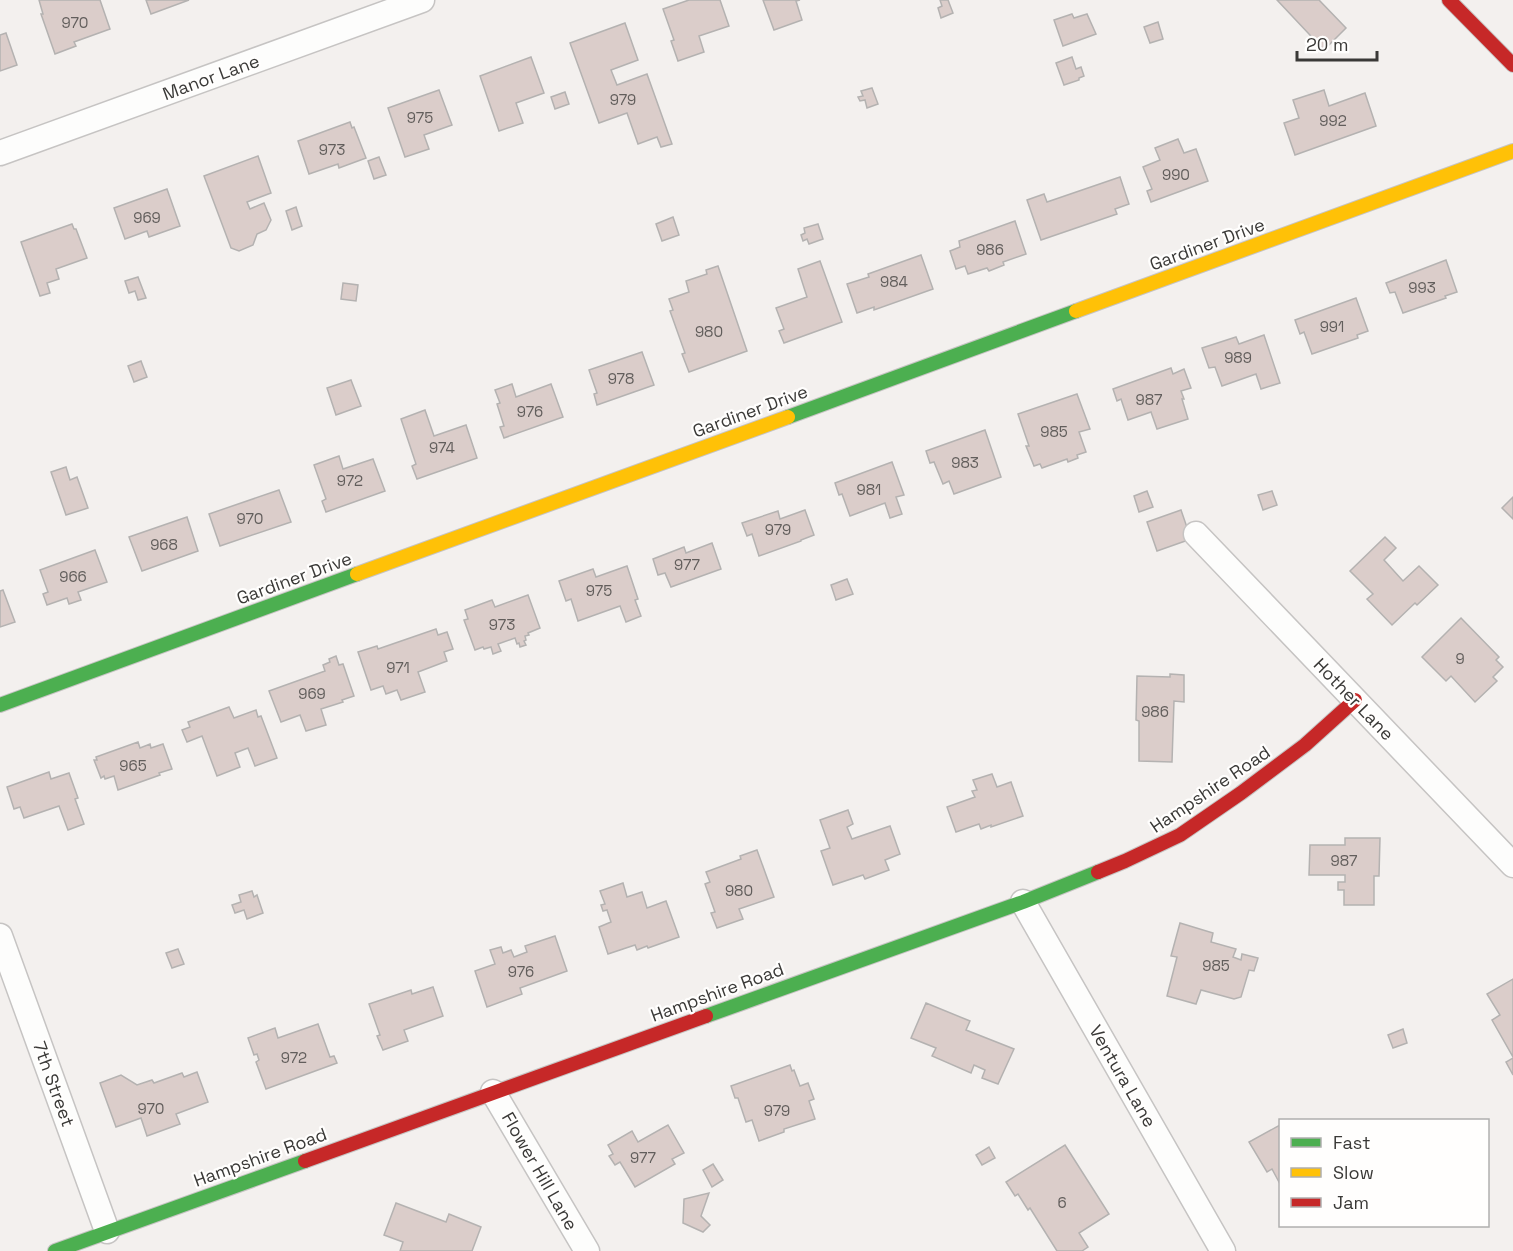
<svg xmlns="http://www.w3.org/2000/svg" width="1513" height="1251" font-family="'Space Grotesk',sans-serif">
<rect width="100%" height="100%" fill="#f3f0ee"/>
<g fill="#dbcdca" stroke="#b4b2b1" stroke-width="1.5">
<polygon points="39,0 100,0 110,29 74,42 76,46 55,54 41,14 43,14"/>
<polygon points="146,0 189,0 151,14"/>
<polygon points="689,0 720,0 729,26 699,36 704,52 678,61 671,41 674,40 663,9"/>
<polygon points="763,0 800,0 796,1 802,20 774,30"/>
<polygon points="940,0 948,0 953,13 941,18 938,8 942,6"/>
<polygon points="1277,0 1319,0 1346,28 1324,50"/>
<polygon points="1072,14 1074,18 1087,14 1096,34 1063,46 1054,20"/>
<polygon points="1158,22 1163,39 1150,43 1144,27"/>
<polygon points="625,23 638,60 611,70 617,85 647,74 672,144 661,147 657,137 638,144 627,113 599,123 570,43"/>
<polygon points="6,33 17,65 0,71 0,35"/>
<polygon points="531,57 544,93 516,103 523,123 499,131 480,76"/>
<polygon points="1072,57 1076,69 1081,67 1084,76 1079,78 1079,80 1064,85 1056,63"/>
<polygon points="872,88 878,104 867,108 865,100 860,101 858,97 863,96 861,91"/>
<polygon points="439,90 452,125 424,135 429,149 405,157 388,108"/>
<polygon points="1324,90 1329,106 1365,93 1376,126 1295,155 1284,123 1299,118 1293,100"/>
<polygon points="565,92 569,104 555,109 551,97"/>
<polygon points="350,122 352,128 354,127 366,158 339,168 338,164 309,174 298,141"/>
<polygon points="1178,139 1184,153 1196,149 1208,181 1151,202 1147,191 1152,189 1143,167 1160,160 1155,148"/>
<polygon points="258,156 271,193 247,202 250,209 264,203 271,220 266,230 257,234 253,245 239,251 231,248 204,176"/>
<polygon points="379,157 386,175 374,179 368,161"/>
<polygon points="1120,177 1129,204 1115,209 1117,214 1041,240 1027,200 1044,194 1047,202"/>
<polygon points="167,189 180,226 149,237 147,231 125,239 114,208"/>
<polygon points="296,207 302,226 292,230 286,211"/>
<polygon points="673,217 679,235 662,241 656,224"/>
<polygon points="1015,221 1026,254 1003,262 1004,265 989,271 987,268 968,274 965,266 956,269 950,251 960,247 959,241"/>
<polygon points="72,224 74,229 76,229 87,258 56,269 59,279 47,283 50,293 40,296 21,242"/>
<polygon points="818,224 823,239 809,244 807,239 803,241 801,235 805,233 804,228"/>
<polygon points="921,255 933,289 874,310 874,307 857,313 847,284 869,277 868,274"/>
<polygon points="1446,260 1457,292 1445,296 1446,298 1403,313 1395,292 1390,293 1386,283"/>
<polygon points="820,261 842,322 784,343 779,331 784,329 776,308 807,297 798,269"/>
<polygon points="718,266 747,351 689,372 682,354 685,353 670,311 673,310 669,299 689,292 686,281 707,274 706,270"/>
<polygon points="138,277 146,298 138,300 135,291 129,293 125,281"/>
<polygon points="343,283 358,285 356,301 341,299"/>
<polygon points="1356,298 1368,331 1357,335 1358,338 1312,354 1304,332 1300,334 1295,320"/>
<polygon points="1264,335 1280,383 1261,389 1256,374 1222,386 1215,367 1209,368 1202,348 1236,337 1239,344"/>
<polygon points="642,352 654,385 597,405 594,394 597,393 589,370"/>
<polygon points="141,361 147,377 134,382 128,366"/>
<polygon points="1171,368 1173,374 1184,369 1191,388 1181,391 1184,399 1182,399 1188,419 1157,429 1151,412 1128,420 1121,399 1117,401 1113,389"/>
<polygon points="351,380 361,406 336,415 327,388"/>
<polygon points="512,384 516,397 551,384 563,417 504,438 500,427 504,426 497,404 500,403 495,390"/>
<polygon points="1077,394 1090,429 1079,432 1086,452 1077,455 1078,458 1068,462 1067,459 1042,468 1040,464 1034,466 1026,446 1029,446 1018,414"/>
<polygon points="425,410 434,436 466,425 477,458 417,479 412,466 416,464 401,419"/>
<polygon points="985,430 1001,477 954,494 949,481 943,484 934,462 930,463 926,451"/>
<polygon points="339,456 343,469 373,459 385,491 326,512 322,501 326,499 314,465"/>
<polygon points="892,462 904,495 896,497 902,514 890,518 885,503 850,516 842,494 839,495 835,483"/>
<polygon points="66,467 70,480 77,477 88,508 66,515 51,472"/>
<polygon points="279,490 291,522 220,546 209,514"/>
<polygon points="1147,491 1153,507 1139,512 1134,496"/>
<polygon points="1272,491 1277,505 1263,510 1258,495"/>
<polygon points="1513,497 1513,519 1502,508"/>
<polygon points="805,510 814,535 801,540 801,541 759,556 752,534 747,536 742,523 778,511 780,519"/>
<polygon points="1181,510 1191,539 1157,551 1147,522"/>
<polygon points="187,517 198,551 142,571 129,537"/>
<polygon points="1385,537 1396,548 1384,560 1403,581 1419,566 1438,585 1417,605 1415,603 1392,625 1367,599 1373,594 1350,571"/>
<polygon points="712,543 721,569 671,587 665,573 658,575 653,559 684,547 686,553"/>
<polygon points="95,550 107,582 78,592 81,600 69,604 67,598 47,605 43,594 48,592 40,570"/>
<polygon points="627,566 638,599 635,600 641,616 626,622 620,606 578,621 571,599 566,601 559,581 593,569 596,577"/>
<polygon points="847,579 853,594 836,600 831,585"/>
<polygon points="3,590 15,622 0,627 0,591"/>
<polygon points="528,595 540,628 528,633 529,635 525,636 526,640 524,641 526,645 520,647 519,643 517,644 515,638 498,644 501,651 493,654 491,647 484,649 483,647 475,650 464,620 468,619 465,610 492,600 495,607"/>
<polygon points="1461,618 1499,657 1496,660 1503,667 1493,677 1497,681 1475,702 1451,676 1446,681 1422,657"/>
<polygon points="436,629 438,635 447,632 453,649 444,652 447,661 418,672 425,692 401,700 397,690 386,694 383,686 371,690 358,652 377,646 378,649"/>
<polygon points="336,656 339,665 343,664 354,696 342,700 343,702 321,709 326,725 306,731 300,715 281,722 269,691 325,671 323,665 330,662 329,659"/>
<polygon points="1170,674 1184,675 1184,702 1174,701 1172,762 1139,761 1139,721 1136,720 1137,676 1170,677"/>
<polygon points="229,707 234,718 256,710 258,717 261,716 277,758 255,766 248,748 235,753 240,767 217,776 202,736 187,742 182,730 190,727 188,722"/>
<polygon points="138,742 140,748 150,744 151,748 163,744 172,769 159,773 160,775 118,790 114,776 105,779 104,776 101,778 94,760 97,760 96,757"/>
<polygon points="49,772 51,779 69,773 78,798 75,799 84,824 68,830 59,806 24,818 20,807 14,809 7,787"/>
<polygon points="992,774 997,787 1011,782 1023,816 991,827 991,825 981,829 979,824 956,832 947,807 975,797 972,791 977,790 973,780"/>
<polygon points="848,810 853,824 847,827 852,839 890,826 900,854 885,860 889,870 865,879 863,875 833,885 821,851 830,848 820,820"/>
<polygon points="1345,838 1380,838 1379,876 1374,876 1374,905 1344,905 1344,890 1338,890 1338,882 1345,882 1345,875 1309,875 1310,845 1345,845"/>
<polygon points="757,850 774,897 739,909 743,919 717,928 711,913 715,912 705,884 710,882 706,872 741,859 740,856"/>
<polygon points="623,883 627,897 642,892 647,908 666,901 679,937 648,948 647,946 637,950 635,945 608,954 599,927 611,922 607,910 603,911 601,905 605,904 600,891"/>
<polygon points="252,891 254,897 257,895 263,913 247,919 244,910 235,913 232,905 241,902 239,895"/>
<polygon points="1180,923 1213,933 1211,942 1236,949 1233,957 1241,960 1242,954 1258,958 1254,971 1249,970 1241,997 1234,999 1201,990 1196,1004 1167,996 1177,957 1171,956"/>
<polygon points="555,936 567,971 520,988 522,994 487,1007 475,971 495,964 490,950 501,947 503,953 511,950 514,957 527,952 525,946"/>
<polygon points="178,949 184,964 172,968 166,953"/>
<polygon points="1513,979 1513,1057 1492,1020 1500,1015 1487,994"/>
<polygon points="433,987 443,1016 404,1030 408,1041 383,1050 377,1036 380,1035 369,1004 411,990 412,994"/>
<polygon points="926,1003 970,1021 966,1030 1014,1049 998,1084 982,1078 985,1070 974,1065 971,1073 932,1056 936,1048 911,1038"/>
<polygon points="318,1024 330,1057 334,1056 337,1063 266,1089 256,1062 259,1060 257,1054 254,1055 248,1038 275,1028 278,1038"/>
<polygon points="1403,1029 1407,1043 1393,1048 1388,1035"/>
<polygon points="1513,1058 1513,1075 1506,1062"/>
<polygon points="790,1065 792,1071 794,1070 800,1086 808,1083 814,1099 809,1101 815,1119 784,1129 784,1132 759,1141 752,1120 746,1122 738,1098 735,1098 731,1086"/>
<polygon points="197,1072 208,1102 176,1114 180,1124 147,1136 141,1118 116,1127 100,1083 121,1075 137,1085 152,1080 154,1083 182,1073 184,1077"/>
<polygon points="668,1125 684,1153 672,1159 675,1164 635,1187 620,1162 615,1165 609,1156 613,1154 608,1145 632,1131 638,1142"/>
<polygon points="1280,1125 1280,1184 1272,1169 1267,1172 1249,1142"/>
<polygon points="1065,1145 1109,1214 1079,1233 1088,1247 1082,1251 1057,1251 1030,1208 1028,1210 1018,1194 1015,1196 1006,1182"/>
<polygon points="989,1147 995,1158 982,1165 976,1155"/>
<polygon points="713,1164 723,1180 712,1187 703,1170"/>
<polygon points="709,1193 701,1216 710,1225 703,1232 683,1223 684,1199"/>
<polygon points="396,1203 446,1222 449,1214 481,1227 472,1251 400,1251 403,1242 384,1235"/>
</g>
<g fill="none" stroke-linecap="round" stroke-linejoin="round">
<defs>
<g id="street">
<polyline points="0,153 422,0"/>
<polyline points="1196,534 1513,865"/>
<polyline points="1023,902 1223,1251"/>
<polyline points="0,936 107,1231"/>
<polyline points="493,1092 587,1251"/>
</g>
<g id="fast">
<polyline points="788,417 1076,311"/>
<polyline points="0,705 357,574"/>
<polyline points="706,1016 1023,902 1098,872"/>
<polyline points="55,1251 305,1161"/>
</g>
<g id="slow">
<polyline points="1076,311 1513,151"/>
<polyline points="357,574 788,417"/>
</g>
<g id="jam">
<polyline points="1449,0 1513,65"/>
<polyline points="1098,872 1125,861 1180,835 1241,793 1305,745 1355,700"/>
<polyline points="305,1161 706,1016"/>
</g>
</defs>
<use href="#street" stroke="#c6c4c3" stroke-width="27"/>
<use href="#fast" stroke="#c6c4c3" stroke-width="16"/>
<use href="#slow" stroke="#c6c4c3" stroke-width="16"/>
<use href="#jam" stroke="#c6c4c3" stroke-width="16"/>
<use href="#street" stroke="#fdfdfc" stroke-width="24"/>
<use href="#fast" stroke="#4caf50" stroke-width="14"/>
<use href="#slow" stroke="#ffc107" stroke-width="14"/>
<use href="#jam" stroke="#c62828" stroke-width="14"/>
</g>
<g text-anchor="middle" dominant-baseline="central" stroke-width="4.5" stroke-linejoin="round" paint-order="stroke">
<g font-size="15" fill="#625e5c">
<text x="75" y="22">970</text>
<text x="623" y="99">979</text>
<text x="420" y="117">975</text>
<text x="1333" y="120">992</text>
<text x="332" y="149">973</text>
<text x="1176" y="174">990</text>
<text x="147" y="217">969</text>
<text x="990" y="249">986</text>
<text x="894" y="281">984</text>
<text x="1422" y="287">993</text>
<text x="1332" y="326">991</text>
<text x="709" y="331">980</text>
<text x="1238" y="357">989</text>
<text x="621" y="378">978</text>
<text x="1149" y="399">987</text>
<text x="530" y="411">976</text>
<text x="1054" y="431">985</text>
<text x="442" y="447">974</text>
<text x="965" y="462">983</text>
<text x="350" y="480">972</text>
<text x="869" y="489">981</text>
<text x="250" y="518">970</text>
<text x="778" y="529">979</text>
<text x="164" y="544">968</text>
<text x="687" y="564">977</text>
<text x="73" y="576">966</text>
<text x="599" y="590">975</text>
<text x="502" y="624">973</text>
<text x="1460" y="658">9</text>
<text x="398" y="667">971</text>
<text x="312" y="693">969</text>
<text x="1155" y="711">986</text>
<text x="133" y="765">965</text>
<text x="1344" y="860">987</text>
<text x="739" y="890">980</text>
<text x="1216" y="965">985</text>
<text x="521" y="971">976</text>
<text x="294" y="1057">972</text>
<text x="151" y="1108">970</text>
<text x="777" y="1110">979</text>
<text x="643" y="1157">977</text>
<text x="1062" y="1202">6</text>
</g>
<g font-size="18" fill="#3a3937" stroke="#fffefd">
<text transform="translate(211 77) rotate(-20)">Manor Lane</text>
<text transform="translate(1207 244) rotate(-20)">Gardiner Drive</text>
<text transform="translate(750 411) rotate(-20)">Gardiner Drive</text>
<text transform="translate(294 578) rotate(-20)">Gardiner Drive</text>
<text transform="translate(1354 699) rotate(46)">Hother Lane</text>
<text transform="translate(1210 789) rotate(-34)">Hampshire Road</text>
<text transform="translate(717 992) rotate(-20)">Hampshire Road</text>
<text transform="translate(1123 1076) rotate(60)">Ventura Lane</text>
<text transform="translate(54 1084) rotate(70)">7th Street</text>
<text transform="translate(260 1157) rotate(-20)">Hampshire Road</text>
<text transform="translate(540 1171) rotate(60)">Flower Hill Lane</text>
</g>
</g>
<rect x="1279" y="1119" width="210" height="108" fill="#fffefd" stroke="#b0afae" stroke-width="1.5"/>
<rect x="1291" y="1138" width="30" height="9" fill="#4caf50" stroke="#b0afae" stroke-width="1.5"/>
<text x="1333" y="1149" font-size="18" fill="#3a3937">Fast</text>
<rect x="1291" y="1168" width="30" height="9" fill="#ffc107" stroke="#b0afae" stroke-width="1.5"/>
<text x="1333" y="1179" font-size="18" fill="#3a3937">Slow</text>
<rect x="1291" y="1198" width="30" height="9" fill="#c62828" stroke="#b0afae" stroke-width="1.5"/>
<text x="1333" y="1209" font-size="18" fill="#3a3937">Jam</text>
<path d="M1297 51v9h80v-9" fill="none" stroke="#3a3937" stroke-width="3"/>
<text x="1306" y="51" font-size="18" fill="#3a3937" stroke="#fffefd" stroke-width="4.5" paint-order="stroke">20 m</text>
</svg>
